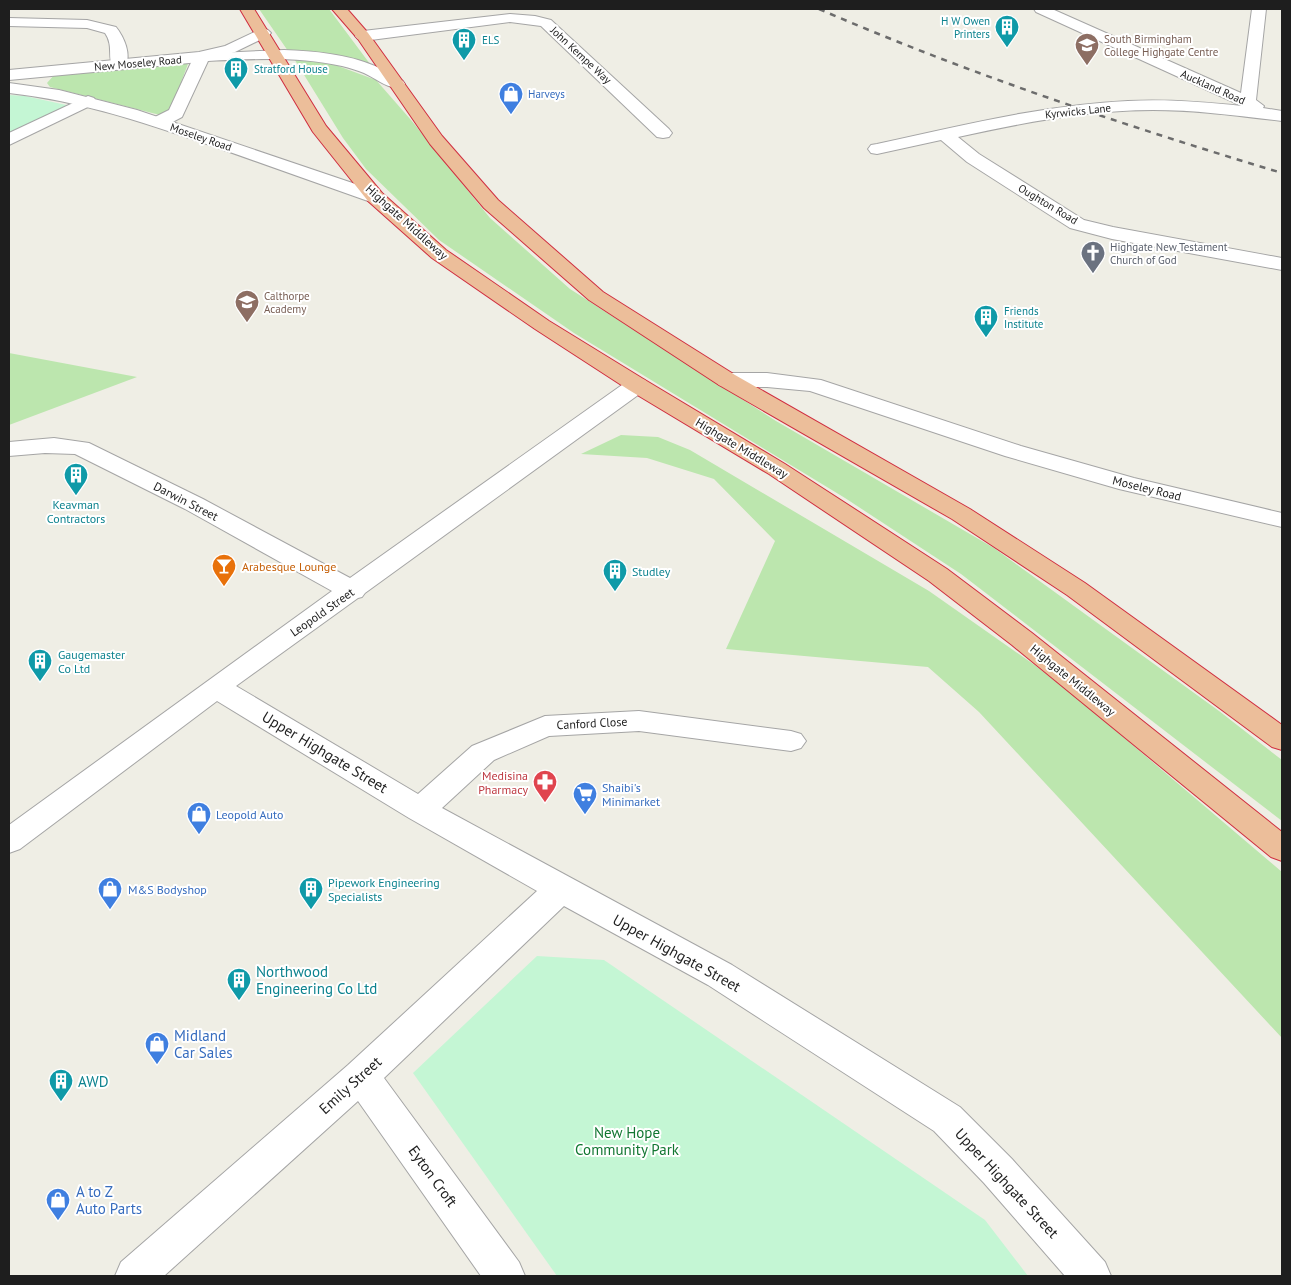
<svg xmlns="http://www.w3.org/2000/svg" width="1291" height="1285" font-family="'PT Sans',sans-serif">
<rect width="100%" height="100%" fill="#efeee5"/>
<g fill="#bce6ae">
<polygon points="259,9 329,9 370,64 316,53 288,51"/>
<polygon points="293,57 330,63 376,80 411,120 490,218 570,289 776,421 994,548 1219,711 1282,760 1282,821 961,574 845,498 574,333 439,240 366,169 343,138"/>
<polygon points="189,61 171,110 160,115 50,87 47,83 55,74"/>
<polygon points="9,353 137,377 9,425"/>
<polygon points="621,435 658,437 690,450 929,591 1036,666 1082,702 1282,872 1282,1038 979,712 928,667 726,649 775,541 714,479 647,458 581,454"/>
</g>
<g fill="#c4f6d4">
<polygon points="9,95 25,96 71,106 9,136"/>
<polygon points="537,956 604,960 985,1220 1028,1276 557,1276 413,1073"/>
</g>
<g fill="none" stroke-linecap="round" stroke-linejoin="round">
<defs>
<g id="minor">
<path d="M1034,9h18l189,84 11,-84h14l-10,91 8,6 -1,2 19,3v10c-43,-5 -85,-11 -129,-11 -66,0 -131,13 -195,27l21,17 105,66 29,7 169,31v12l-170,-31 -42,-11 -103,-66 -26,-22 -64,14 -6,-1 -3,-4 3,-4 6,-1c83,-18 166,-39 251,-43 38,-2 77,1 114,5l-206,-94z"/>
<polygon points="510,14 535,16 551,20 669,129 672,133 669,137 663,138 657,137 541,26 510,22 363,41 358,39 355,36 358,33 363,31"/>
<path d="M9,18l78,2 29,7c8,10 16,28 9,40h-12c-6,-10 1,-21 -8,-34l-18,-5 -78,-2z"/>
<path d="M284,50c30,1 63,4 91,16 10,4 18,10 28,15l2,3 -2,3c-14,4 -27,-9 -39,-14 -7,-3 -14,-5 -22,-7 -44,-10 -90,-7 -134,-5l-26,56 -17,9h-12l-2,-4 2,-4 16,-8 26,-56z"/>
<polygon points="88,96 94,98 96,101 94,104 9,145 9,133"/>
<polygon points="637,378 645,380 648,385 645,390 365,593 362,597 358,598 236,686 418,794 472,746 545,716 639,711 791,731 801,734 806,741 801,748 791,751 639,731 549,736 494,760 442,808 732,965 960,1107 1012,1159 1105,1262 1111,1276 1065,1276 984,1183 934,1131 708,985 564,906 384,1078 519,1262 525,1276 481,1276 358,1101 164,1276 115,1276 121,1262 348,1065 537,891 409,818 217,701 20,849 9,853 9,825 332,591 185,509 75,454 45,453 9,456 9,442 54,438 89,443 203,499 350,578 629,380"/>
</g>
<g id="tertiary">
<polygon points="263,28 268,30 271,33 268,36 235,52 200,62 9,80 9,70 199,52 225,46"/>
<path d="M9,83l50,7 78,20 245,83 2,4 -2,4 -7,2 -7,-2c-49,-17 -98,-35 -147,-52 -70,-24 -138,-48 -212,-56z"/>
<polygon points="727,373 767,373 821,380 1021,446 1134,478 1282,513 1282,527 1119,489 1005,456 810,391 767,387 727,387 719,385 716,380 719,375"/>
</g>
<g id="trunk">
<polygon points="240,9 254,9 326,126 382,193 446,250 549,321 645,380 785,464 947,569 1032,633 1282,832 1282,861 1271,857 1012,645 929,581 769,474 629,390 535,329 432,258 368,201 313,132"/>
<polygon points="332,9 347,9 368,33 442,136 498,200 603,292 735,375 970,509 1085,583 1282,725 1282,750 1272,747 1067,595 952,519 719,385 589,300 484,208 430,144 358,39"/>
</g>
</defs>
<use href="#minor" stroke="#a5a5a5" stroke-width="2"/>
<use href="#tertiary" stroke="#a5a5a5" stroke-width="2"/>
<use href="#trunk" stroke="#d02e40" stroke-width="2"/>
<use href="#minor" fill="#fff" fill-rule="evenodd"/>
<use href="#tertiary" fill="#fff" fill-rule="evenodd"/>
<use href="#trunk" fill="#ecbe9a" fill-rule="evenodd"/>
<path stroke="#6c6c6c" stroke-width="2.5" stroke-dasharray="6 6" stroke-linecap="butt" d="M819,9c150,65 307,117 463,164"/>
</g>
<defs>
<symbol id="building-pin" viewBox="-11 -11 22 30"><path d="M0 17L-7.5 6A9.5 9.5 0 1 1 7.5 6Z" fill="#0f9aa8" stroke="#fff"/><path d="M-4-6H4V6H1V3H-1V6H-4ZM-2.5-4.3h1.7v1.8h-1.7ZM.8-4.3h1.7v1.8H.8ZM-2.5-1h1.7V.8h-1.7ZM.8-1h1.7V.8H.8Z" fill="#fff"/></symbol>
<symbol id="university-pin" viewBox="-11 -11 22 30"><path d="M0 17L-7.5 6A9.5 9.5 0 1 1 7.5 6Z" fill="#8d6e63" stroke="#fff"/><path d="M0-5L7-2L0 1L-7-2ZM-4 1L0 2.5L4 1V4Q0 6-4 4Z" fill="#fff"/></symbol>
<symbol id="shop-pin" viewBox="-11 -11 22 30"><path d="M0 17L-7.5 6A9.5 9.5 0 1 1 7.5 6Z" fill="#3f7fe0" stroke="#fff"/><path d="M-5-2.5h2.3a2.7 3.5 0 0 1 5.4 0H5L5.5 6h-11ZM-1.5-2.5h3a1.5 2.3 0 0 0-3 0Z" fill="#fff"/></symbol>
<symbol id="church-pin" viewBox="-11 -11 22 30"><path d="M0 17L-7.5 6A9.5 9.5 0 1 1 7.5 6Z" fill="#6b7280" stroke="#fff"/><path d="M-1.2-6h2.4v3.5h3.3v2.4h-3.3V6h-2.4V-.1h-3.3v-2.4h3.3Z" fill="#fff"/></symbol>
<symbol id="school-pin" viewBox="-11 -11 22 30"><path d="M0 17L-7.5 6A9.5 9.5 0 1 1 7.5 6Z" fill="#8d6e63" stroke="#fff"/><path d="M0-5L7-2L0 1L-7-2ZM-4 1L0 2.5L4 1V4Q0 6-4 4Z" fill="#fff"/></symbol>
<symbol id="bar-pin" viewBox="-11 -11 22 30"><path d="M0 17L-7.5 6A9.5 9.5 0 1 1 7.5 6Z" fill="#e8710a" stroke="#fff"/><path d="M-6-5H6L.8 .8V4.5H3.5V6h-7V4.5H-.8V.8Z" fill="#fff"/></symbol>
<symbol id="pharmacy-pin" viewBox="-11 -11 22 30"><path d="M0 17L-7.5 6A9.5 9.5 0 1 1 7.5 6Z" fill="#e0444e" stroke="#fff"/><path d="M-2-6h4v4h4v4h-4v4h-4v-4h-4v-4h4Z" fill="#fff"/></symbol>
<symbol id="supermarket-pin" viewBox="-11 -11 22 30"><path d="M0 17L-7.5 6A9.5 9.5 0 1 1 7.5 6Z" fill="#3f7fe0" stroke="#fff"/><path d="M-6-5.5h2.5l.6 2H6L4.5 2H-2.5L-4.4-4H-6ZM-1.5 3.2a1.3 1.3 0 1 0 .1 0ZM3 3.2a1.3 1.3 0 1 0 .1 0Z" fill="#fff"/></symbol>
</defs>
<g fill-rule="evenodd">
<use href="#building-pin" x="993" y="13" width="28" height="38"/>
<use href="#building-pin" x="450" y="26" width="28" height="38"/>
<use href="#university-pin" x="1073" y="31" width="28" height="38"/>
<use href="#building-pin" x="222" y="55" width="28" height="38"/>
<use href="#shop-pin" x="497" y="80" width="28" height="38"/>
<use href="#church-pin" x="1079" y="239" width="28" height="38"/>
<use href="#school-pin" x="233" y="288" width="28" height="38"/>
<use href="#building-pin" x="972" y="303" width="28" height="38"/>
<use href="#building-pin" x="62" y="461" width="28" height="38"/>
<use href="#bar-pin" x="210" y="552" width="28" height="38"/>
<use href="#building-pin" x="601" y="557" width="28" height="38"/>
<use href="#building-pin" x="26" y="647" width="28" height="38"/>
<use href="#pharmacy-pin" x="531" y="768" width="28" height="38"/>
<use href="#supermarket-pin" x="571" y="780" width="28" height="38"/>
<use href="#shop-pin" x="185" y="800" width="28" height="38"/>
<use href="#shop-pin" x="96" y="875" width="28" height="38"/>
<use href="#building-pin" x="297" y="875" width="28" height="38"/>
<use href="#building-pin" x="225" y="966" width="28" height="38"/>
<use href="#shop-pin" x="143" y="1030" width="28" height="38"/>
<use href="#building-pin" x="47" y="1067" width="28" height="38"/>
<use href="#shop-pin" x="44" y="1186" width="28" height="38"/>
</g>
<g text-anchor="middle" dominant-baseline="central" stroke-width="4" stroke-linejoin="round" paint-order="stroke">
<g font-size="11" fill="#0d838f" stroke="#fff" text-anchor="start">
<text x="990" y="21" text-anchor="end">H W Owen<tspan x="990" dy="13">Printers</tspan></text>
<text x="482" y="40">ELS</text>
<text x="254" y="69">Stratford House</text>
<text x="1004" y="311">Friends<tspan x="1004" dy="13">Institute</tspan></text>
</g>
<g font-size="11" fill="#785e54" stroke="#fff" text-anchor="start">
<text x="1104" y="39">South Birmingham<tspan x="1104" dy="13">College Highgate Centre</tspan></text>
<text x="264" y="296">Calthorpe<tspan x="264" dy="13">Academy</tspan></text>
</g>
<g font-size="11" fill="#1e1e1e" stroke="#fff">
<text transform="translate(581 55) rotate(43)">John Kempe Way</text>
<text transform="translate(138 63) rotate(-5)">New Moseley Road</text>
<text transform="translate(1213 87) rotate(24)">Auckland Road</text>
<text transform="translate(1078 111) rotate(-6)">Kyrwicks Lane</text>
<text transform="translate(201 137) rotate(19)">Moseley Road</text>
<text transform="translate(1048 204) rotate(31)">Oughton Road</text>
</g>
<g font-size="11" fill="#366cbe" stroke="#fff" text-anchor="start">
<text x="528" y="94">Harveys</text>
</g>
<g font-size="11" fill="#5b616d" stroke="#fff" text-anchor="start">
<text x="1110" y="247">Highgate New Testament<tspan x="1110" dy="13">Church of God</tspan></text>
</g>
<g font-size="12" fill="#1e1e1e" stroke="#fff">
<text transform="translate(407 222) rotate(42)">Highgate Middleway</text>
<text transform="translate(742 448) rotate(31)">Highgate Middleway</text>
<text transform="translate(1147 488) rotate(14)">Moseley Road</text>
<text transform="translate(186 501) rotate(27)">Darwin Street</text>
<text transform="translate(322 612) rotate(-35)">Leopold Street</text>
<text transform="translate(1073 680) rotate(39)">Highgate Middleway</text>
<text transform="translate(592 723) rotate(-3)">Canford Close</text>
</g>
<g font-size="12" fill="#0d838f" stroke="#fff" text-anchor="start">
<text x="76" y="504" text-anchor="middle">Keavman<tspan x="76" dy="14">Contractors</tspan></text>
<text x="632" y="571">Studley</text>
<text x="58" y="654">Gaugemaster<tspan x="58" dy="14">Co Ltd</tspan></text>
<text x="328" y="882">Pipework Engineering<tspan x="328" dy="14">Specialists</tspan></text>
</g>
<g font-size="12" fill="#c56008" stroke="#fff" text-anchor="start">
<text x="242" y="566">Arabesque Lounge</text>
</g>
<g font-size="12" fill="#be3a42" stroke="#fff" text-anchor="end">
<text x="528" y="775">Medisina<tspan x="528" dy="14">Pharmacy</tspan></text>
</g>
<g font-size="12" fill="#366cbe" stroke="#fff" text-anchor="start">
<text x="602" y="787">Shaibi's<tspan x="602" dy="14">Minimarket</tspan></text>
<text x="216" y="814">Leopold Auto</text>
<text x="128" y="889">M&amp;S Bodyshop</text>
</g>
<g font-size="15" fill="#1e1e1e" stroke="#fff">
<text transform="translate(325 752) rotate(31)">Upper Highgate Street</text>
<text transform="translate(677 953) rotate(29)">Upper Highgate Street</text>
<text transform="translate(350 1085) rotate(-42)">Emily Street</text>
<text transform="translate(433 1176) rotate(54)">Eyton Croft</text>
<text transform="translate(1007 1183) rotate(47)">Upper Highgate Street</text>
</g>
<g font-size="15" fill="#0d838f" stroke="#fff" text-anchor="start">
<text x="256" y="971">Northwood<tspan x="256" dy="17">Engineering Co Ltd</tspan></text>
<text x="78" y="1081">AWD</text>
</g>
<g font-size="15" fill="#366cbe" stroke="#fff" text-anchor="start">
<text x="174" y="1035">Midland<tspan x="174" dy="17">Car Sales</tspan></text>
<text x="76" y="1191">A to Z<tspan x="76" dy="17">Auto Parts</tspan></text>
</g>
<g font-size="15" fill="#127732" stroke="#fff">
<text x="627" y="1132">New Hope<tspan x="627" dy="17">Community Park</tspan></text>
</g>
</g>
<rect width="1291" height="1285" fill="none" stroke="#1e1e1e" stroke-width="20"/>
</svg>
